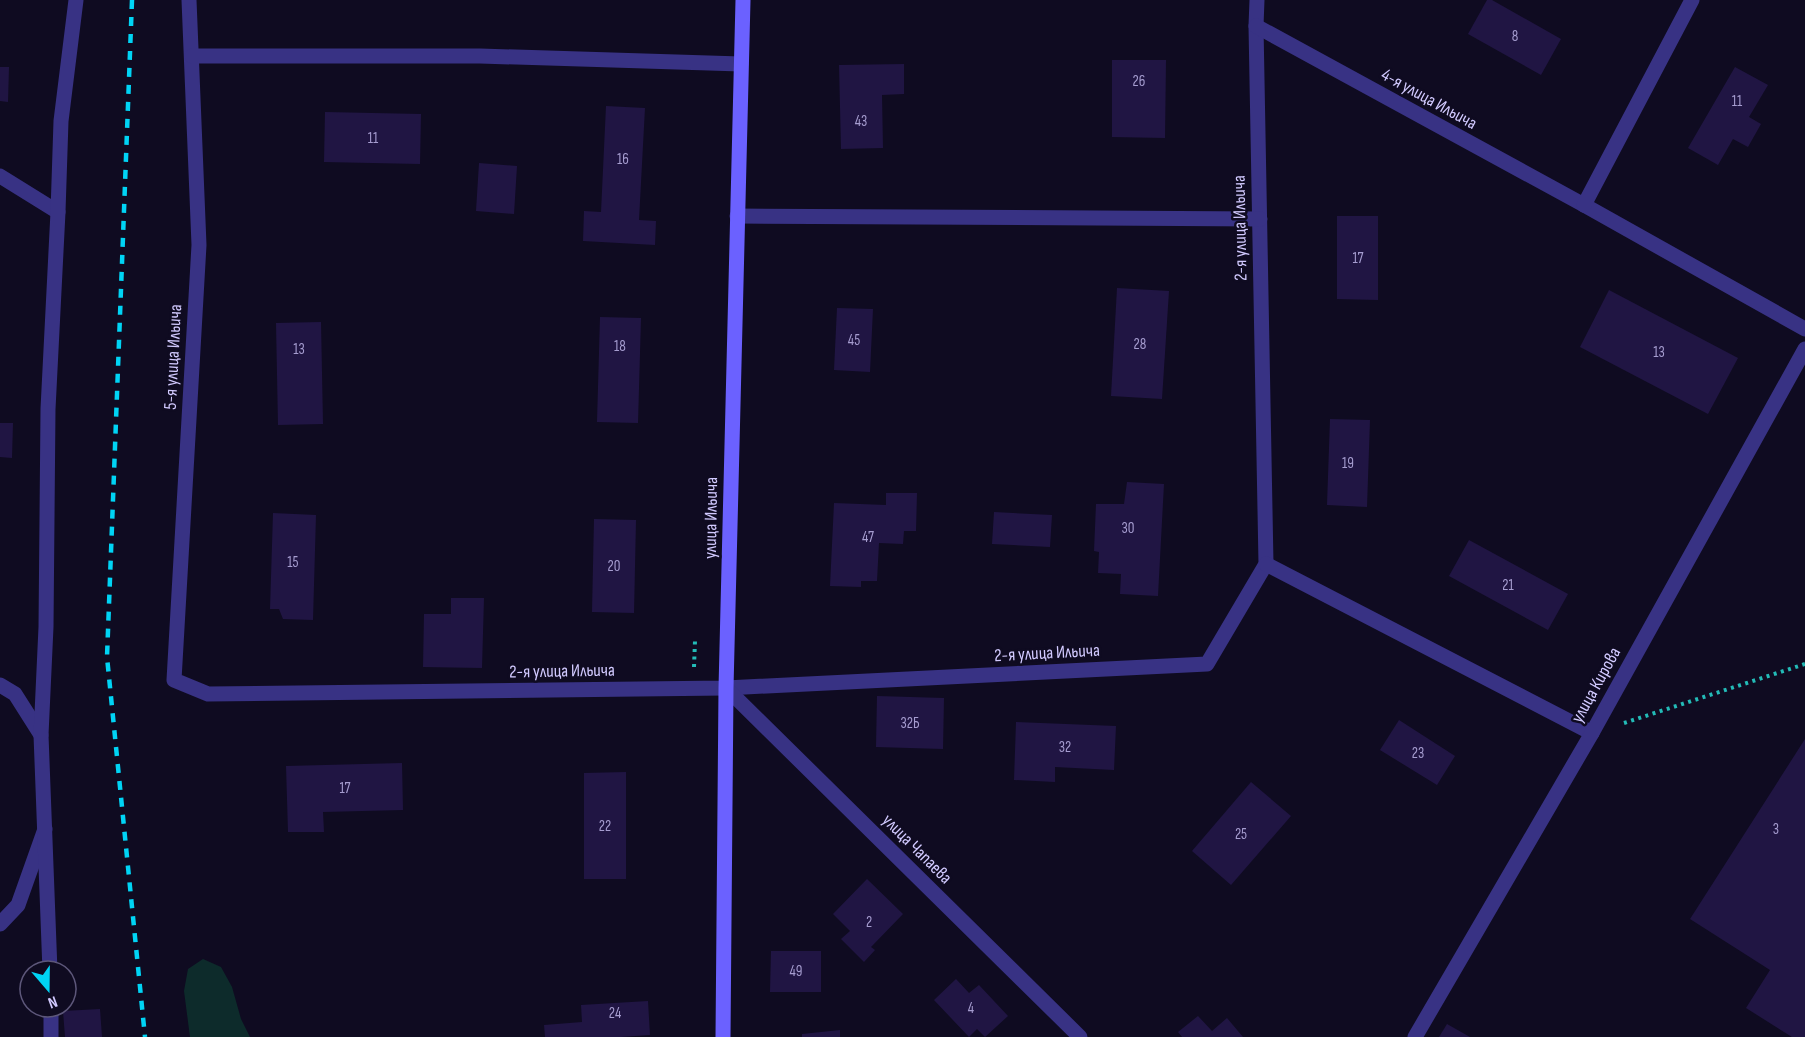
<svg xmlns="http://www.w3.org/2000/svg" width="1805" height="1037" font-family="'Sofia Sans Condensed',sans-serif">
<rect width="100%" height="100%" fill="#0f0b21"/>
<polygon fill="#0d2b2b" points="203,959 221,967 232,987 241,1019 250,1037 190,1037 184,991 188,969"/>
<g fill="#201543">
<polygon points="1487,0 1492,0 1561,39 1541,75 1468,34"/>
<polygon points="1112,60 1166,60 1165,138 1112,137"/>
<polygon points="904,64 904,94 882,95 883,148 841,149 839,65"/>
<polygon points="0,67 9,67 8,102 0,101"/>
<polygon points="1735,67 1768,85 1749,117 1761,124 1748,147 1733,139 1718,165 1688,148"/>
<polygon points="606,106 645,108 639,220 656,221 655,245 583,241 584,211 601,212"/>
<polygon points="325,112 421,114 420,164 324,162"/>
<polygon points="479,163 517,166 514,214 476,211"/>
<polygon points="1337,216 1378,216 1378,300 1337,299"/>
<polygon points="1117,288 1169,291 1162,399 1111,396"/>
<polygon points="1609,290 1738,358 1708,414 1580,347"/>
<polygon points="837,308 873,309 870,372 834,370"/>
<polygon points="600,317 641,318 638,423 597,422"/>
<polygon points="321,322 323,424 278,425 276,323"/>
<polygon points="1330,419 1370,420 1367,507 1327,505"/>
<polygon points="0,423 13,423 12,458 0,457"/>
<polygon points="1127,482 1164,484 1158,596 1120,594 1121,574 1098,573 1099,552 1094,551 1096,504 1124,504"/>
<polygon points="886,493 917,493 916,531 904,531 903,544 879,543 877,581 861,581 861,587 830,586 834,503 886,505"/>
<polygon points="994,512 1052,515 1050,547 992,544"/>
<polygon points="273,513 316,515 313,620 283,619 279,609 270,609"/>
<polygon points="594,519 636,520 634,613 592,612"/>
<polygon points="1469,540 1568,594 1548,630 1449,576"/>
<polygon points="451,598 484,598 482,668 423,667 424,614 451,614"/>
<polygon points="877,696 944,698 943,749 876,747"/>
<polygon points="1399,720 1455,756 1437,785 1380,750"/>
<polygon points="1016,722 1116,726 1114,770 1055,767 1055,782 1014,780"/>
<polygon points="1805,739 1805,1037 1792,1037 1746,1008 1770,970 1690,919"/>
<polygon points="402,763 403,810 323,812 324,832 288,832 286,766"/>
<polygon points="626,772 626,879 584,879 584,773"/>
<polygon points="1251,782 1291,816 1231,885 1192,851"/>
<polygon points="867,879 903,914 871,947 875,950 864,962 841,939 850,931 833,914"/>
<polygon points="771,951 821,951 821,992 770,992"/>
<polygon points="956,979 969,993 979,985 1008,1016 985,1037 977,1029 969,1037 934,1000"/>
<polygon points="648,1001 650,1035 621,1037 545,1037 544,1025 582,1022 581,1005"/>
<polygon points="100,1009 102,1037 65,1037 63,1011"/>
<polygon points="1198,1016 1212,1031 1227,1018 1243,1037 1182,1037 1178,1032"/>
<polygon points="1447,1024 1470,1037 1439,1037"/>
<polygon points="840,1030 840,1037 802,1037 802,1034"/>
</g>
<g fill="none" stroke-linecap="round" stroke-linejoin="round">
<g stroke="#23bbb7" stroke-width="4" stroke-dasharray="3 4.5" stroke-linecap="butt">
<polyline points="694,667 695,641"/>
<polyline points="1624,723 1805,664"/>
</g>
<polyline stroke="#383284" stroke-width="15" points="0,924 18,905 45,829"/>
<g stroke="#383284" stroke-width="15">
<polyline points="189,0 199,245 174,680 208,694 726,688 1207,664 1266,564 1256,26 1257,0"/>
<polyline points="1256,26 1584,205 1805,329"/>
<polyline points="192,56 480,56 741,64"/>
<polyline points="0,176 58,212"/>
<polyline points="1584,205 1692,0"/>
<polyline points="737,216 1260,219"/>
<polyline points="1266,564 1592,733"/>
<polyline points="0,685 15,694 41,735"/>
<polyline points="50,971 41,735 46,627 48,409 58,212 61,121 76,0"/>
<polyline points="51,1007 51,1037"/>
<polyline points="1415,1037 1592,733 1805,349"/>
</g>
<polyline stroke="#383284" stroke-width="15" points="726,688 1080,1037"/>
<polyline stroke="#6b61ff" stroke-width="15" points="723,1037 726,688 743,0"/>
<polyline stroke="#00d4f5" stroke-width="4.5" stroke-dasharray="9 8" stroke-linecap="butt" points="132,0 107,657 145,1037"/>
</g>
<g text-anchor="middle" dominant-baseline="central" stroke-width="5" stroke-linejoin="round" paint-order="stroke">
<g font-size="15" fill="#a69dd0">
<text x="1515" y="36">8</text>
<text x="1139" y="81">26</text>
<text x="1737" y="101">11</text>
<text x="861" y="121">43</text>
<text x="373" y="138">11</text>
<text x="623" y="159">16</text>
<text x="1358" y="258">17</text>
<text x="854" y="340">45</text>
<text x="1140" y="344">28</text>
<text x="620" y="346">18</text>
<text x="299" y="349">13</text>
<text x="1659" y="352">13</text>
<text x="1348" y="463">19</text>
<text x="1128" y="528">30</text>
<text x="868" y="537">47</text>
<text x="293" y="562">15</text>
<text x="614" y="566">20</text>
<text x="1508" y="585">21</text>
<text x="910" y="723">32Б</text>
<text x="1065" y="747">32</text>
<text x="1418" y="753">23</text>
<text x="345" y="788">17</text>
<text x="605" y="826">22</text>
<text x="1776" y="829">3</text>
<text x="1241" y="834">25</text>
<text x="869" y="922">2</text>
<text x="796" y="971">49</text>
<text x="971" y="1008">4</text>
<text x="615" y="1013">24</text>
</g>
<g font-size="18" fill="#d2caff" stroke="#0f0b21">
<text transform="translate(1429 99) rotate(29)">4-я улица Ильича</text>
<text transform="translate(1240 228) rotate(-91)">2-я улица Ильича</text>
<text transform="translate(173 357) rotate(-87)">5-я улица Ильича</text>
<text transform="translate(711 518) rotate(-89)">улица Ильича</text>
<text transform="translate(1047 653) rotate(-3)">2-я улица Ильича</text>
<text transform="translate(562 671) rotate(-1)">2-я улица Ильича</text>
<text transform="translate(1596 685) rotate(-61)">улица Кирова</text>
<text transform="translate(917 849) rotate(45)">улица Чапаева</text>
</g>
</g>
<g transform="translate(48 989) rotate(160)"><circle r="28" fill="#0f0b21" stroke="#5d577a" stroke-width="1.5"/>
<path d="M0-4.5L10 22L0 15L-10 22Z" fill="#00d4f5"/>
<text y="-9" font-size="16" font-weight="bold" text-anchor="middle" fill="#d2caff">N</text>
</g>
</svg>
